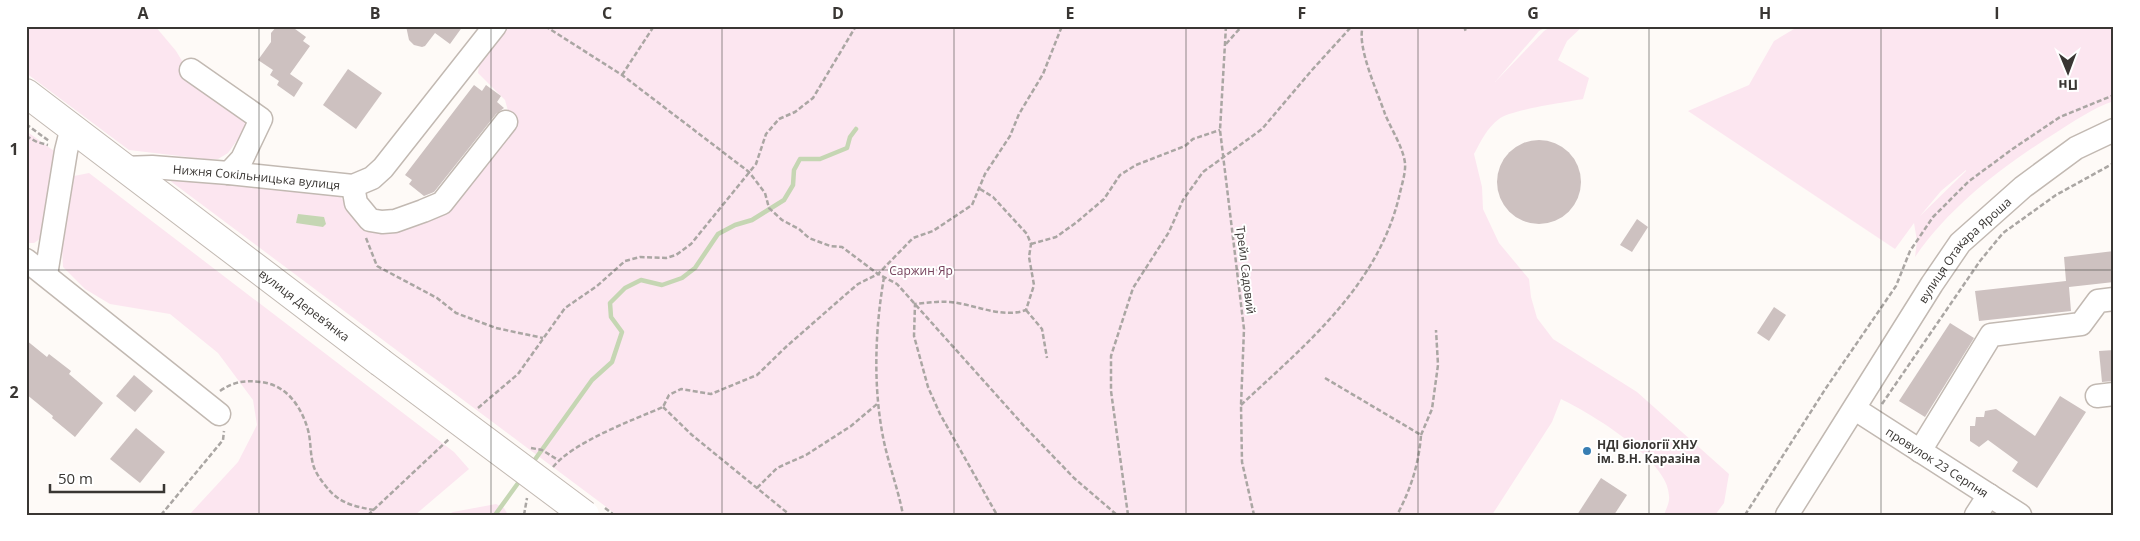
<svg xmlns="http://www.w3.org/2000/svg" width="2140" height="541" font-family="'Open Sans',sans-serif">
<rect width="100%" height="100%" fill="#fefaf7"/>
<g fill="#fce6f0" fill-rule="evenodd">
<polygon points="26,26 155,26 176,51 193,79 247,119 245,129 228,153 218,159 205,159 129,150 26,73"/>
<path d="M506,26h1042l-9,5 -44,51 49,-51 8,-5h31l-16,15 -9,19 31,18 -6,21c-16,3 -74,11 -84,20 -12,9 -18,22 -25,35l8,33 1,22 16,34 30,36 2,18 6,21 16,21 84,53 92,82 -5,29 -9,12h-51c2,-6 6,-13 5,-19 0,-36 -79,-83 -108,-97l-9,23 -60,93h-875l-452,-338 169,12 24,30 78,-11 8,7 57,-76 7,-28 -3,-11 -27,-27 2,-15z"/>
<path d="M1799,26h315v75c-21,7 -38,19 -57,31 -53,33 -106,73 -142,125l2,-16 -3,-18 -19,26 -207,-138 61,-26 25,-44zM1966,170v1l-46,45 21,-25z"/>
<polygon points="26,131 54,151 50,224 44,236 34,243 26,243"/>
<path d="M89,173l365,279 15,17 -54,46h-226l49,-53 19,-37 -4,-25 -35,-47 -48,-39 -60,-10 -25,-15 -22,-22c-2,-33 -3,-60 11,-91z"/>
<polygon points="496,504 504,508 508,515 447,515 453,512"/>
</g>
<polygon fill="#c5d6b3" points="298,214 324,217 326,224 323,227 296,223"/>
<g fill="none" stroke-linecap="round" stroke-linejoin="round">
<g stroke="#c5d6b3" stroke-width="4.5">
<polyline points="531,465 592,380 612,362 622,332 611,317 610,303 625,288 641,280 662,285 682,278 695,268 718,234 735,225 752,220 784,200 793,185 794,170 800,159 820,159 847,148 850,137 856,129"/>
<polyline points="495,515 521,479"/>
</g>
</g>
<g fill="#cdc1c0">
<polygon points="277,26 291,26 306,37 303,41 310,46 290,74 303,83 294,97 277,85 279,81 270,75 273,70 258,60 271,42 271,33"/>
<polygon points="406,26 463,26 450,44 435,33 425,46 422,47 414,45 409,40"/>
<polygon points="348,69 382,93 356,129 323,105"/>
<polygon points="474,85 482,91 486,85 501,96 497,102 504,108 496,114 434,192 424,196 409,184 412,180 405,175"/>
<circle cx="1539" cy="182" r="42"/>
<polygon points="1637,219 1648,227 1632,252 1620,245"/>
<polygon points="2114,251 2114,282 2069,287 2071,311 1979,321 1975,291 2066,281 2064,257"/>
<polygon points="1774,307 1786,315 1769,341 1757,333"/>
<polygon points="1950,323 1974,338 1925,417 1899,401"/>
<polygon points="26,340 47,357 49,354 71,371 69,374 103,403 75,437 52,418 53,416 26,394"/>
<polygon points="2114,350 2114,381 2102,382 2099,351"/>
<polygon points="134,375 153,391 135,412 116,396"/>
<polygon points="2060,396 2086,412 2037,488 2012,471 2018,462 1988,440 1979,447 1970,441 1970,426 1975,426 1976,417 1984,417 1985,411 1996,409 2035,436"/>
<polygon points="136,428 165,452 140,483 110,459"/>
<polygon points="1601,478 1627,495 1614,515 1577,515"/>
</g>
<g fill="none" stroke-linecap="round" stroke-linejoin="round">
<defs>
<g id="minor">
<polyline points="191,70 261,119 242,159 229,173"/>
<path id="s1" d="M123,168l29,-1 77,6 124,13 19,-8 11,-10 112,-142"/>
<polyline points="353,186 356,203 370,220 382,222 395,221 423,211 442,203 506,122"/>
<polyline points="26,260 219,414"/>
<polyline points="46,275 66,151 72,127"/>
<polyline points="2097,396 2114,394"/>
<path id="s2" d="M1855,409l165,106"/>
<polyline points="1920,451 1991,335 2081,324 2098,301 2114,299"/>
<path id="s3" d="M1787,515l145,-231 28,-41 63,-56 53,-39 38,-18"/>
<polyline points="1976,515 1989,495"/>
</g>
<g id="major">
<path id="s4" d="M26,93l354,269"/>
</g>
</defs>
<use href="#minor" stroke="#c2b9b2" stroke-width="25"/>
<use href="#major" stroke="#c2b9b2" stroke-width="30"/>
<g stroke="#aaa6a3" stroke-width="2.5" stroke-dasharray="5 2.5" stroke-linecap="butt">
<polyline points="545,26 622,75 749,172 765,193 769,208 782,220 799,229 809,238 830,246 842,247 878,274 897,284 1025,427 1074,478 1117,515"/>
<polyline points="1226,26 1220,130 1244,329 1241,405 1242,462 1254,515"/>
<polyline points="1464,26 1466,32"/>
<polyline points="1226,44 1242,26"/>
<polyline points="622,75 654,26"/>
<polyline points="26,124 49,141"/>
<polyline points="26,136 37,142 48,145"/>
<path d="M980,189l13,8 34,37 4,10 -2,13 5,28 -8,25c-24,9 -52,-6 -76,-8 -12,-1 -23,1 -35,2l-1,32 14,51 12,27 57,101"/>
<polyline points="366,238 377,266 437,298 456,313 496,328 543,338"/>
<polyline points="1031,244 1056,237 1077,222 1104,199 1120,175 1136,165 1185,146 1193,139 1220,130"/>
<path d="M884,277c-9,53 -11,108 -1,160 5,26 15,51 20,78"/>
<polyline points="1026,310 1042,329 1047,358"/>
<path d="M1325,378l96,57c-2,28 -10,54 -24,80"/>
<path d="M220,391c13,-9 24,-11 40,-9 25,2 41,23 48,48 3,11 2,23 5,34 2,9 10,19 16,26 12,14 28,17 45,20"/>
<polyline points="1882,404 1980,261 2003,233 2056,195 2114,163"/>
<path d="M1241,405c64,-60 136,-118 158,-208 2,-10 7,-24 6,-34 -2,-16 -14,-34 -20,-49 -7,-21 -29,-68 -22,-88"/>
<polyline points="663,407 692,435 790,515"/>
<polyline points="478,408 518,374 565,308 597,286 625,261 640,257 666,258 676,255 691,244 756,164 766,134 779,119 795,112 813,98 856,26"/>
<polyline points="1421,435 1432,409 1438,365 1436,330"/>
<polyline points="531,448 542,450 558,460"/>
<path d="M553,467c20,-25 80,-47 110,-60l6,-12 12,-6 30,5 46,-19 30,-29 57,-50 14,-12 20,-10 35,-36 20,-7 39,-26 13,-31 25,-38 9,-22 24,-40 19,-48"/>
<polyline points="757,488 777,468 806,455 851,426 877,404"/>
<polyline points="161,515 223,440 224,431"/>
<polyline points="368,515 449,439"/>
<polyline points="524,515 527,498"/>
<polyline points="1128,515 1111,391 1111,356 1133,288 1169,232 1183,200 1203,172 1262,129 1312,70 1352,26"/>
<polyline points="1745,515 1826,388 1896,286 1910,251 1933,217 1968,182 2011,150 2060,117 2114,95"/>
</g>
<use href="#minor" stroke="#fff" stroke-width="22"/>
<use href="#major" stroke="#fff" stroke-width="28"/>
<defs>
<polyline id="major-bridge" points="380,362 585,515"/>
</defs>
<use href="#major-bridge" stroke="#c2b9b2" stroke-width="30" stroke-linecap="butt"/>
<polyline stroke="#aaa6a3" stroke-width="2.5" stroke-dasharray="5 2.5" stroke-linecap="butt" points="605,508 614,515"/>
<use href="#major-bridge" stroke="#fff" stroke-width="28"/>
</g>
<path fill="none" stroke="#393633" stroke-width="1" stroke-opacity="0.55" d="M259,26v489M491,26v489M722,26v489M954,26v489M1186,26v489M1418,26v489M1649,26v489M1881,26v489M26,270h2088"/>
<circle fill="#387eb3" stroke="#fff" stroke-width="2" cx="1587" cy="451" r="5"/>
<g text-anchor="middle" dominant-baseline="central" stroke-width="4" stroke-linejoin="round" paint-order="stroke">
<g font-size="12" fill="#393633" stroke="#fff">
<text stroke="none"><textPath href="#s1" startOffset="134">Нижня Сокільницька вулиця</textPath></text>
<text stroke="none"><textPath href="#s3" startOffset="320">вулиця Отакара Яроша</textPath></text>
<text transform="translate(1246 270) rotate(83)">Трейл Садовий</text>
<text stroke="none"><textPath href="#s4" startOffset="350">вулиця Дерев’янка</textPath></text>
<text stroke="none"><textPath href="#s2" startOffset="98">провулок 23 Серпня</textPath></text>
</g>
<g font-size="12" fill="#77435d" stroke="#fff">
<text x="921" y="270">Саржин Яр</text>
</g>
<g font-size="12" font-weight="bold" fill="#393633" stroke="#fff" text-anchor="start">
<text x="1597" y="444">НДІ біології ХНУ<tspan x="1597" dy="14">ім. В.Н. Каразіна</tspan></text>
</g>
</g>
<rect width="2140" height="541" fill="none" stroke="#ffffff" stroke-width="55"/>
<g transform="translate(2068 72) rotate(179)" stroke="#ffffff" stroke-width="4" paint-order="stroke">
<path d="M0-4L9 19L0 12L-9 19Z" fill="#393633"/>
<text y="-8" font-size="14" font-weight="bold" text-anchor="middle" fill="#393633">Пн</text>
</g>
<path d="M50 484v8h114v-8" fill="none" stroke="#393633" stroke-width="2.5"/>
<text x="58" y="484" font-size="15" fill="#393633" stroke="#ffffff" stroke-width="4" paint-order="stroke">50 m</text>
<rect x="28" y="28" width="2084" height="486" fill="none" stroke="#393633" stroke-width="2"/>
<g font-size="16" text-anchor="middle" font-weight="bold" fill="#393633">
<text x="143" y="19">A</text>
<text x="375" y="19">B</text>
<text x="607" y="19">C</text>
<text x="838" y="19">D</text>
<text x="1070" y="19">E</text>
<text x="1302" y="19">F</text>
<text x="1533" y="19">G</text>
<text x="1765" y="19">H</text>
<text x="1997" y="19">I</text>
<text x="14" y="155">1</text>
<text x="14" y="398">2</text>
</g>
</svg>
